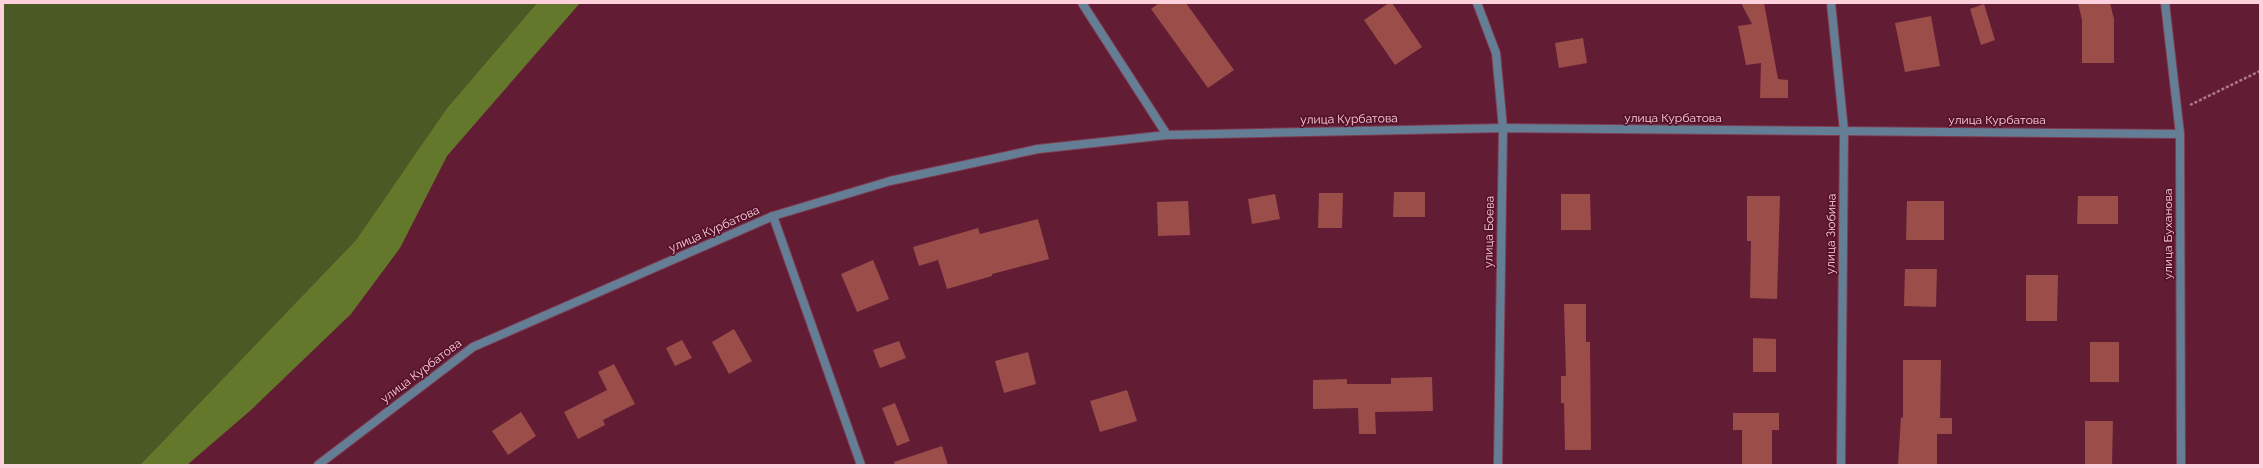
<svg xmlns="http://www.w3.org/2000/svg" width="2263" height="468" font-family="Raleway,sans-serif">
<rect width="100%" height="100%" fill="#621d35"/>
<polygon fill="#4b5a24" points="3,3 537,3 447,108 356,240 140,465 3,465"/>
<polygon fill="#63782b" points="537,3 580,3 447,156 400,248 351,314 251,410 187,465 140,465 356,240 447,108"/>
<g fill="#9b4d4a">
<polygon points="1159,3 1186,3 1234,70 1208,88 1151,9"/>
<polygon points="1389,3 1392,3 1422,47 1395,65 1364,20"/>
<polygon points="1741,3 1764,3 1778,79 1788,80 1788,98 1760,98 1761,63 1746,65 1738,26 1752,24"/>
<polygon points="2078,3 2110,3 2114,19 2114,63 2082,63 2082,20"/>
<polygon points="1984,4 1995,40 1981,45 1970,9"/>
<polygon points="1931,16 1940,66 1905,72 1895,23"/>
<polygon points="1583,38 1587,63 1559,68 1555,43"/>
<polygon points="1394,192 1425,192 1425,217 1393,217"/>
<polygon points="1319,193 1343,193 1342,228 1318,228"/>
<polygon points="1275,194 1280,219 1252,224 1248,199"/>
<polygon points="1561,194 1590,194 1591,230 1561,230"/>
<polygon points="1747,196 1780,196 1777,299 1750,298 1751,241 1747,241"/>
<polygon points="2078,196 2118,196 2118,224 2077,224"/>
<polygon points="1188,201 1190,235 1158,236 1157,202"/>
<polygon points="1907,201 1944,201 1944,240 1906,240"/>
<polygon points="1038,219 1049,259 992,274 992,276 947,289 938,260 919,266 913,247 978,228 980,234"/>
<polygon points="873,260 889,299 857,312 841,274"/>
<polygon points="1905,269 1937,269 1936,307 1904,306"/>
<polygon points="2026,275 2058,275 2057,321 2026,321"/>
<polygon points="1564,304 1586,304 1586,342 1590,342 1591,450 1565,450 1564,403 1561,403 1561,376 1566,376"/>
<polygon points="734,329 752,361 729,374 712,342"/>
<polygon points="1753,338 1776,339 1776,372 1753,372"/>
<polygon points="682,340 692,358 675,366 666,348"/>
<polygon points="899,341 906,358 880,368 873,350"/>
<rect x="2090" y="342" width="29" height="40"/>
<polygon points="1028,352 1036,384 1004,393 995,361"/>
<polygon points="1903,360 1941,360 1940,418 1952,418 1952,434 1937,434 1937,465 1898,465 1901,417 1903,418"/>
<polygon points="614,364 635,404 603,420 605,425 578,439 564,412 607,390 598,372"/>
<polygon points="1432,377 1433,411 1375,412 1376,434 1359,434 1358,408 1313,409 1313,380 1347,379 1347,384 1391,384 1391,378"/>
<polygon points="1127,390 1137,421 1100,432 1090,401"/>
<polygon points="895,403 910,441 897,446 882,408"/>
<polygon points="521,412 536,436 508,455 492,431"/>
<polygon points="1733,413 1779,413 1779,430 1772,430 1772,465 1742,465 1742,430 1733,430"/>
<polygon points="2085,421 2113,421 2112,465 2085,465"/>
<polygon points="942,446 948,465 895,465 894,462"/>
</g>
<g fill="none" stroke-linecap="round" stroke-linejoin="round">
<defs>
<g id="street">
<polyline points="1082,3 1167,135"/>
<polyline points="1477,3 1496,53 1503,128 1498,465"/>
<polyline points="1831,3 1844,131 1841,465"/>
<polyline points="2165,3 2180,134 2181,465"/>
<polyline points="773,216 861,465"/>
<polyline points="318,465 473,347 773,216 890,181 1038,149 1167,135 1503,128 2180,134"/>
</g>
</defs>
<use href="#street" stroke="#7e3d53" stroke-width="10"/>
<polyline stroke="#b07788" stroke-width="2.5" stroke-dasharray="3 2" stroke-linecap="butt" points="2190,105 2260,71"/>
<use href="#street" stroke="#647f95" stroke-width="8"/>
</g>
<g text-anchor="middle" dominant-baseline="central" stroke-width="3.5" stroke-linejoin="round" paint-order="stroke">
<g font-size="12" fill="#fdd1db" stroke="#56122b">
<text x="1673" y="118">улица Курбатова</text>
<text transform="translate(1349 119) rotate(-1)">улица Курбатова</text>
<text x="1997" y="120">улица Курбатова</text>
<text transform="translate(714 229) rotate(-24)">улица Курбатова</text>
<text transform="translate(1489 232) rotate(-89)">улица Боева</text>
<text transform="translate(1831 234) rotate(-89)">улица Зюбина</text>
<text transform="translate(2168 234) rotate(-90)">улица Буханова</text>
<text transform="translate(421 371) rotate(-37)">улица Курбатова</text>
</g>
</g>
<rect width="2263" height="468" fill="none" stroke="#fdd1db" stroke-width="8"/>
</svg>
